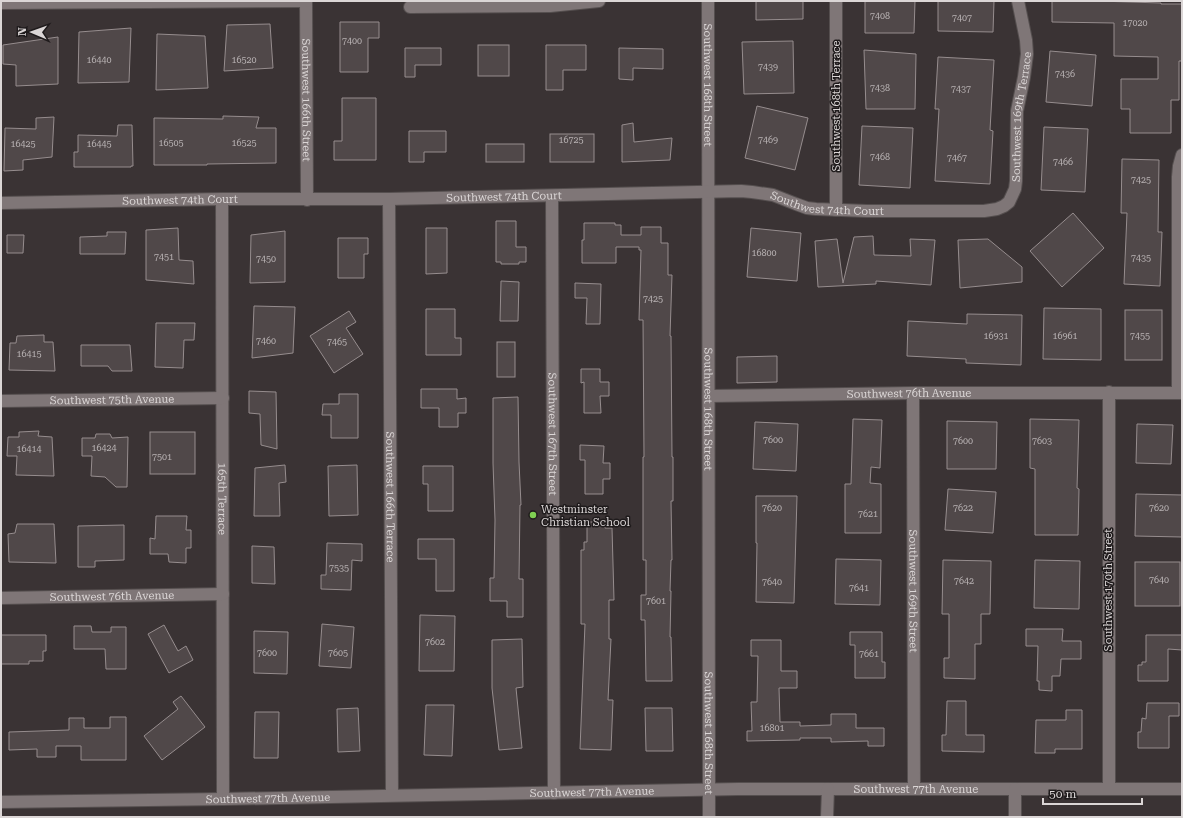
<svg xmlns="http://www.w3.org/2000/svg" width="1183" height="818" font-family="'Roboto Serif',serif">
<rect width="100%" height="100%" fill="#3a3334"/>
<g fill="#504849" stroke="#968d8e">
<polygon points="756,1 803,1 803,19 756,20"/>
<polygon points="865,1 915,1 914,33 865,33"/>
<polygon points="938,1 994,1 993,32 938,31"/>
<polygon points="1052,1 1098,1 1161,3 1161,4 1182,4 1182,61 1179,61 1179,100 1171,100 1171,133 1130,133 1130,109 1121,109 1121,79 1158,79 1158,57 1114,56 1114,23 1052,22"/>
<polygon points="340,22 379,22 379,38 368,38 368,72 340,72"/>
<polygon points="270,24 273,68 224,71 227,25"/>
<polygon points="131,28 129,82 78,83 79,32"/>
<polygon points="157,34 205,36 208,88 156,90"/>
<polygon points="58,37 58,84 16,86 16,65 3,64 3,45"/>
<polygon points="793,41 794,93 744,94 742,42"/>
<rect x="478" y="45" width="31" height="31"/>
<polygon points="546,45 586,45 586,70 563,70 563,90 546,90"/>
<polygon points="405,48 441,48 441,65 415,65 415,77 405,77"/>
<polygon points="619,48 663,49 663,69 633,68 633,80 619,79"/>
<polygon points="864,50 916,54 915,109 866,109"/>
<polygon points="1050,51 1096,55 1092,106 1046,102"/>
<polygon points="938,57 994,60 990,130 993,131 990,184 935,181 939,109 935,109"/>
<polygon points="342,98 376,98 376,160 334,160 334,141 342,141"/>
<polygon points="757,106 808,118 795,170 745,158"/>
<polygon points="223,116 259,117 256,128 276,128 276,163 207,164 207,165 154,165 154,118 223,119"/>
<polygon points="54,117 52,157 23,160 23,170 4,171 5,128 36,129 36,118"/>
<polygon points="633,123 634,142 672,138 670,160 622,162 622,125"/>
<polygon points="118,125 132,125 133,166 131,166 131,167 74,167 74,152 78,152 78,135 117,136"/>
<polygon points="862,126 913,128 910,188 859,185"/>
<polygon points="1044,127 1088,129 1085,192 1041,190"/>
<polygon points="409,131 446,131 446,152 424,152 424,162 409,162"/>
<rect x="550" y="134" width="44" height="28"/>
<rect x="486" y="144" width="38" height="18"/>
<polygon points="1122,159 1159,160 1158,232 1162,232 1160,286 1124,284 1127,213 1121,213"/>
<polygon points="1073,213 1104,248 1062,287 1030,251"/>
<polygon points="496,221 516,221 516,247 526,247 526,262 519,262 519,264 501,264 501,262 496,262"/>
<polygon points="584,223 615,223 615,225 621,225 621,235 641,235 641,227 661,227 661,243 668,243 668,275 672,275 670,336 671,336 672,457 673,457 673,501 671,501 672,560 671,560 670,591 671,591 670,637 671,637 672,681 646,681 645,620 641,620 641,595 646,595 646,560 643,560 643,457 644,457 643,320 639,320 641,250 639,250 639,247 616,247 616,263 582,263 582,240 584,240"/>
<polygon points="178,228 179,260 193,261 194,284 146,280 146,230"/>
<polygon points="426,228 447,228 447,273 426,274"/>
<polygon points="751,228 801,233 797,281 747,277"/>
<polygon points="285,231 285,282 250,283 251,235"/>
<polygon points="107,232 126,232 125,254 80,254 80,237 107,236"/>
<polygon points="7,235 24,235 23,253 7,253"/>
<polygon points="873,236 874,255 911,256 910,239 935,240 931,285 876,281 876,284 818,287 815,241 837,239 843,283 854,237"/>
<polygon points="338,238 368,238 368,254 364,254 364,278 338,278"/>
<polygon points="988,239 1022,267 1022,282 960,288 958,240"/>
<polygon points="501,281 519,282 518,321 500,321"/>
<polygon points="575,283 601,284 600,324 586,324 587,298 575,298"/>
<polygon points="254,306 295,307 293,353 252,358"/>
<polygon points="1044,308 1101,309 1101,360 1043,359"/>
<polygon points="426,309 455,309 455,338 461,338 461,355 426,355"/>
<rect x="1125" y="310" width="37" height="50"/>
<polygon points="349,311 356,322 346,328 363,354 334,373 310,336"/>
<polygon points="967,314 1022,315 1021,365 966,363 966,359 907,356 908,321 967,324"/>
<polygon points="156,323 195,323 194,340 184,340 183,368 155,367"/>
<polygon points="44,335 44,342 53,342 55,371 9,370 10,343 16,343 17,336"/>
<rect x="497" y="342" width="18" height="35"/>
<polygon points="81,345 130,345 132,371 112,371 108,366 81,366"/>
<polygon points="777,356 777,382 737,383 737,357"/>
<polygon points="581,369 600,369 600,382 609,382 609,396 600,396 601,413 584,413 584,382 581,383"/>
<polygon points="421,389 457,389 457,399 466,398 466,413 458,413 458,427 439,427 439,408 421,408"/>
<polygon points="249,391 276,392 277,449 261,445 260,414 249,413"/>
<polygon points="339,394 358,394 358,438 331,438 331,415 322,415 323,404 339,404"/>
<polygon points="518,397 519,462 521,505 520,505 519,579 523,579 523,617 507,617 507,601 490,601 490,578 494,578 495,520 493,463 493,398"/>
<polygon points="853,419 882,420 880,468 871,467 870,483 881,484 881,533 845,533 845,484 851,484"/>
<polygon points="1030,419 1079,420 1077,488 1079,489 1078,535 1035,535 1035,469 1030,468"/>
<polygon points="947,421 997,422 996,469 947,469"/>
<polygon points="755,422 798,424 796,471 753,469"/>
<polygon points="1137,424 1173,425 1171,464 1136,463"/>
<polygon points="39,431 38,436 52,437 54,476 16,475 17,456 7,456 8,437 19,437 19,432"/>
<rect x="150" y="432" width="45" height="42"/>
<polygon points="96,434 110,434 112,438 128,437 127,487 116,487 105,477 91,476 92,456 82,456 82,438 95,438"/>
<polygon points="580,445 604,446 603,463 610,463 610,479 603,479 603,494 585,494 585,460 580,460"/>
<polygon points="285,465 286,482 279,483 280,516 254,516 255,468"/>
<polygon points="357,465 358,515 329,516 328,466"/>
<polygon points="423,466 453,466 453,511 428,511 428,484 423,484"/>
<polygon points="948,489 996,492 993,533 945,530"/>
<polygon points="1136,494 1182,495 1182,537 1135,536"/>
<polygon points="756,496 797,496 794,603 756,602 757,543 756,543"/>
<polygon points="156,516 187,516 186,530 191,530 191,548 186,548 186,563 169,562 168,554 150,554 150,538 155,539"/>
<polygon points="587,522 605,522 605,528 612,528 614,600 609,600 609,639 611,639 608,700 613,700 611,750 580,749 585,624 581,624 581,550 584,550 584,542 587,542"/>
<polygon points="17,524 54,524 56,563 9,562 8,534 15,533"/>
<polygon points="124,525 124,560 95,561 95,567 78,567 78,526"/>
<polygon points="418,539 454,539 454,591 436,591 436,559 418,559"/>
<polygon points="327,543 362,544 362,561 352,560 351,590 321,589 321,575 326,575"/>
<polygon points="252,546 274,547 275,584 252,583"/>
<polygon points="836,559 881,560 880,605 835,604"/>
<polygon points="943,560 991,561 990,614 981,614 981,644 975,644 975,679 944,678 944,658 949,658 949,614 942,614"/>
<polygon points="1035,560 1080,561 1079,609 1034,608"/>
<rect x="1135" y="562" width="45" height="44"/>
<polygon points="420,615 455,616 454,671 419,671"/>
<polygon points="322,624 354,627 351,668 319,666"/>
<polygon points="164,625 178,651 186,646 193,660 169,673 148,634"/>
<polygon points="74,626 91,626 92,632 111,632 111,627 126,627 126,669 106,669 105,649 74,649"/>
<polygon points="1026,629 1063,629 1062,641 1081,641 1081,659 1061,659 1060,676 1052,676 1052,691 1039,690 1039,681 1037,681 1038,646 1026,646"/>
<polygon points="254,631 288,632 287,674 254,673"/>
<polygon points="850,632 882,632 882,662 885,662 885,678 855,678 855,645 850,645"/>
<polygon points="1,635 46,635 46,651 43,651 43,661 29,661 29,664 1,664"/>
<polygon points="1146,635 1182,635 1182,650 1168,649 1168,681 1138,681 1138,665 1142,665 1142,662 1146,662"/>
<polygon points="522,639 523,687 516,688 522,748 499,750 492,688 492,640"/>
<polygon points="751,640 781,640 781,671 797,671 797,688 779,688 780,722 800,722 800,726 831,725 831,714 856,714 856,728 884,728 884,746 868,746 868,741 831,742 831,738 800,738 800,740 747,741 747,731 752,731 751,702 757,702 758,656 751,656"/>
<polygon points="181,696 205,727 162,760 144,736 178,709 173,702"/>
<polygon points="947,701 966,701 966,735 984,735 984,752 942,751 942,735 946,735"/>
<polygon points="1147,703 1179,703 1179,716 1169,716 1169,748 1138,748 1138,732 1141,732 1142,718 1146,719"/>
<polygon points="426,705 454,705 452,756 424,755"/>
<polygon points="358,708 360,751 338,752 337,709"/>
<polygon points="645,708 672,708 673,751 646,751"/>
<polygon points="1066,710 1082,710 1082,749 1055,749 1055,753 1035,753 1036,720 1066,720"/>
<polygon points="255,712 279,712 278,758 254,758"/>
<polygon points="110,717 126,717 126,760 81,760 81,746 56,746 56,757 37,757 37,749 9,750 9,732 69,730 69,718 84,718 84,728 110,728"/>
</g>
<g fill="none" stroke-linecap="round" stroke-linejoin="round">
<defs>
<g id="minor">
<path id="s1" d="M306,1l1,199"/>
<path id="s2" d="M708,1l1,816"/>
<polyline points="836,1 836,210"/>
<polyline points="1,3 306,1"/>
<polyline points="410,7 550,6 599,1"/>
<path id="s3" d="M552,196l2,597"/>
<path id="s4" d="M222,199l1,600"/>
<path id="s5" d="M389,199l3,596"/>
<path id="s6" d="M1,203l221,-4h167l352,-8 11,1 21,3 23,9 11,4 9,1 51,2h117l13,-2 7,-3 5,-4 6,-13 1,-8 1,-70 7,-34 3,-23 -1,-14 -8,-39"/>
<path id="s7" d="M913,393l1,396"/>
<polyline points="1178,393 1178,177 1179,166 1182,155"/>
<path id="s8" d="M709,396l204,-3h269"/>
<path id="s9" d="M1,401l222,-3"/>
<path id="s10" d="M1,598l222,-4"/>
<polyline points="1109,789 1109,392"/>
<path id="s11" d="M1,802l222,-3 515,-10h444"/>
<polyline points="827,817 828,789"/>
<polyline points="1015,817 1015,789"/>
</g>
</defs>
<use href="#minor" stroke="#554f4f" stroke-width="14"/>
<use href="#minor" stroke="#7f7677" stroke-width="12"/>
</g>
<circle fill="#7fd052" stroke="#1f1b1c" stroke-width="1.5" cx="533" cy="515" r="4"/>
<g text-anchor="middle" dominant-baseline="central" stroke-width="3" stroke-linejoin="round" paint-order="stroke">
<g font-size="9" fill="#b8b2b3">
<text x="880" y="16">7408</text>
<text x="962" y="18">7407</text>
<text x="1135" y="23">17020</text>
<text x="352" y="41">7400</text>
<text x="99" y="60">16440</text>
<text x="244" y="60">16520</text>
<text x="768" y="67">7439</text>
<text x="1065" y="74">7436</text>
<text x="880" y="88">7438</text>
<text x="961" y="89">7437</text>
<text x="571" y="140">16725</text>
<text x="768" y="140">7469</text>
<text x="171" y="143">16505</text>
<text x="244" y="143">16525</text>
<text x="23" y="144">16425</text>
<text x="99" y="144">16445</text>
<text x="880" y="157">7468</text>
<text x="957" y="158">7467</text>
<text x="1063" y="162">7466</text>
<text x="1141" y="180">7425</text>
<text x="764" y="253">16800</text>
<text x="164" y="257">7451</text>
<text x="1141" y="258">7435</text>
<text x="266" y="259">7450</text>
<text x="653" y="299">7425</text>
<text x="996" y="336">16931</text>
<text x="1065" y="336">16961</text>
<text x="1140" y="336">7455</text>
<text x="266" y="341">7460</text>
<text x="337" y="342">7465</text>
<text x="29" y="354">16415</text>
<text x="773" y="440">7600</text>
<text x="963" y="441">7600</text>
<text x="1042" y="441">7603</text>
<text x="104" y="448">16424</text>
<text x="29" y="449">16414</text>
<text x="162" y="457">7501</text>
<text x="772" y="508">7620</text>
<text x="963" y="508">7622</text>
<text x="1159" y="508">7620</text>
<text x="868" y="514">7621</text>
<text x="339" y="568">7535</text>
<text x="1159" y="580">7640</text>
<text x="964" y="581">7642</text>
<text x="772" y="582">7640</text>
<text x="859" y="588">7641</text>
<text x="656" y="601">7601</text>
<text x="435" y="642">7602</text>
<text x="267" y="653">7600</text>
<text x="338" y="653">7605</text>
<text x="869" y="654">7661</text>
<text x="772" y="728">16801</text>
</g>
<g font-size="11" fill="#dbd6d6" stroke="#1f1b1c">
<text stroke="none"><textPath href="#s2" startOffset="84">Southwest 168th Street</textPath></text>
<text stroke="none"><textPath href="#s1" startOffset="99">Southwest 166th Street</textPath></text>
<text transform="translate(836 106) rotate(-90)">Southwest 168th Terrace</text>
<text stroke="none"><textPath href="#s6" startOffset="1100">Southwest 169th Terrace</textPath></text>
<text stroke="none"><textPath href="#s6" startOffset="503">Southwest 74th Court</textPath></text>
<text stroke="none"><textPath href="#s6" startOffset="179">Southwest 74th Court</textPath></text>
<text stroke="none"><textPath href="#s6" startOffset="828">Southwest 74th Court</textPath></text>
<text stroke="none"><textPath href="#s8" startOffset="200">Southwest 76th Avenue</textPath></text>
<text stroke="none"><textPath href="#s9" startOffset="111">Southwest 75th Avenue</textPath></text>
<text stroke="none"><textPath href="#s2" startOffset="408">Southwest 168th Street</textPath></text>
<text stroke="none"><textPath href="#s3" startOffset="238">Southwest 167th Street</textPath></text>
<text stroke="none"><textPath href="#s5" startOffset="298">Southwest 166th Terrace</textPath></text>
<text stroke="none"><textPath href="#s4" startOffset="300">165th Terrace</textPath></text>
<text transform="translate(1108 590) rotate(-90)">Southwest 170th Street</text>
<text stroke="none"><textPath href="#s7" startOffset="198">Southwest 169th Street</textPath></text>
<text stroke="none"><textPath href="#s10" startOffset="111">Southwest 76th Avenue</textPath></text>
<text stroke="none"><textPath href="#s2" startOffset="732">Southwest 168th Street</textPath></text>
<text stroke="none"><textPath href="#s11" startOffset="915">Southwest 77th Avenue</textPath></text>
<text stroke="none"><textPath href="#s11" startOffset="591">Southwest 77th Avenue</textPath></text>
<text stroke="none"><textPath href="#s11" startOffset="267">Southwest 77th Avenue</textPath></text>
</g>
<g font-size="11" fill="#dbd6d6" stroke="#1f1b1c" text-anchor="start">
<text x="541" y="509">Westminster<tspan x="541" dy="13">Christian School</tspan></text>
</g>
</g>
<rect width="1183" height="818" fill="none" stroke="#dbd6d6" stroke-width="4"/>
<g transform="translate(32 32) rotate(272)" stroke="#1f1b1c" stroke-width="3" paint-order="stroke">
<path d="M0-3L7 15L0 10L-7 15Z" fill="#dbd6d6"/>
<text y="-6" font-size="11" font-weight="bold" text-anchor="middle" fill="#dbd6d6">N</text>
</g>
<path d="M1043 798v6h99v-6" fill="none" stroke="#dbd6d6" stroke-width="2"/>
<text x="1049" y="798" font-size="12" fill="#dbd6d6" stroke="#1f1b1c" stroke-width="3" paint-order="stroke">50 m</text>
</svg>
